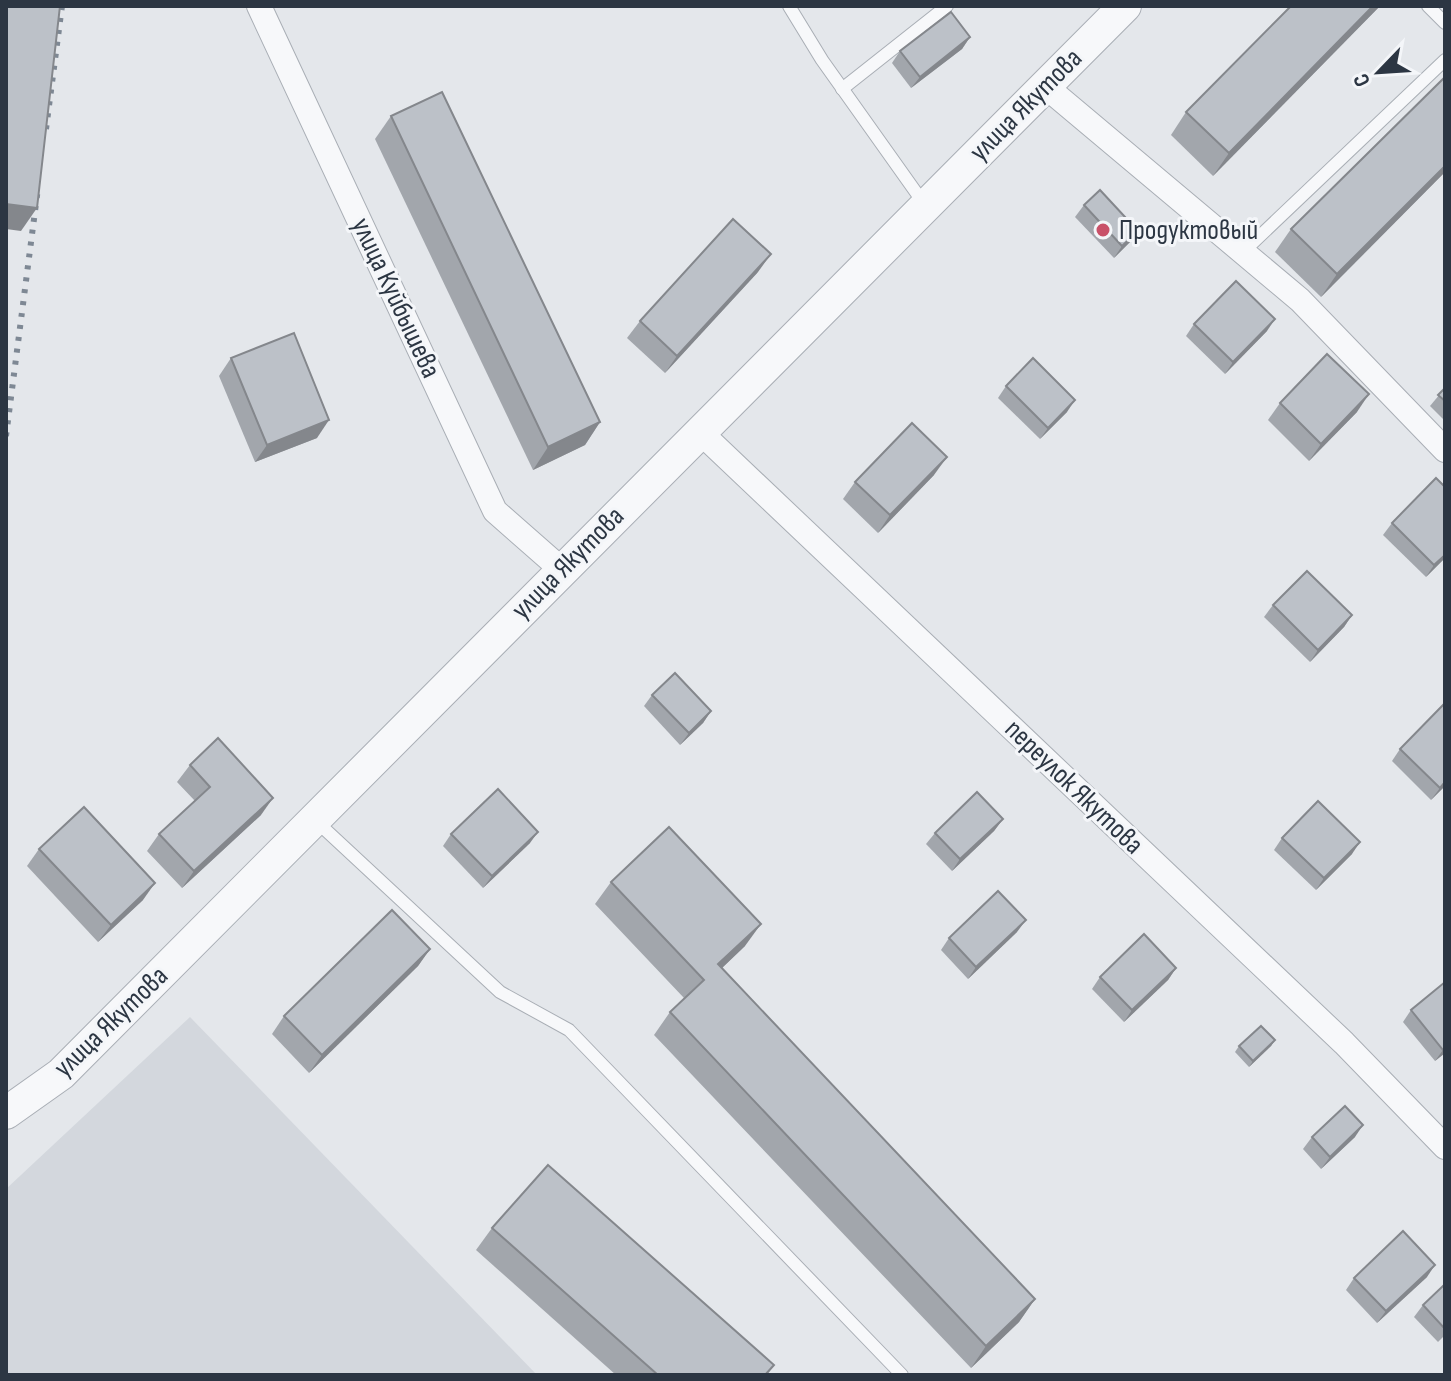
<svg xmlns="http://www.w3.org/2000/svg" width="1451" height="1381" font-family="'Sofia Sans Condensed',sans-serif">
<rect width="100%" height="100%" fill="#e4e7eb"/>
<polygon fill="#d3d7dd" points="190,1017 537,1375 6,1375 6,1189"/>
<g fill="none" stroke-linecap="round" stroke-linejoin="round">
<defs>
<g id="service">
<polyline points="789,6 822,60 925,205"/>
<polyline points="1428,6 1445,23"/>
<polyline points="842,89 947,6"/>
<polyline points="1243,252 1445,60"/>
<polyline points="316,821 500,992 569,1030 902,1375"/>
</g>
<g id="minor">
<polyline points="259,6 495,511 561,569"/>
<polyline points="1045,86 1300,300 1445,450"/>
<polyline points="699,431 1344,1043 1445,1147"/>
</g>
<polyline id="tertiary" points="6,1113 61,1074 1125,6"/>
</defs>
<use href="#service" stroke="#a9aeb5" stroke-width="14"/>
<use href="#minor" stroke="#a9aeb5" stroke-width="26"/>
<use href="#tertiary" stroke="#a9aeb5" stroke-width="34"/>
<use href="#service" stroke="#f7f8fa" stroke-width="12"/>
<use href="#minor" stroke="#f7f8fa" stroke-width="24"/>
<use href="#tertiary" stroke="#f7f8fa" stroke-width="32"/>
<g stroke="#7e8894" stroke-width="6" stroke-dasharray="4 8" stroke-linecap="butt">
<polyline points="46,129 62,6"/>
<polyline points="6,436 38,188"/>
</g>
</g>
<g fill="#a2a6ac">
<polygon points="1291,6 1380,6 1213,176 1171,135 1186,112"/>
<polygon points="970,37 962,49 911,88 892,63 900,51"/>
<polygon points="391,116 600,422 585,445 533,470 375,139"/>
<polygon points="1445,172 1321,297 1275,252 1291,229"/>
<polygon points="1084,205 1130,242 1114,258 1075,217"/>
<polygon points="758,272 665,373 627,338 640,321"/>
<polygon points="1194,324 1267,331 1225,374 1186,336"/>
<polygon points="231,358 317,438 255,462 219,376"/>
<polygon points="1006,386 1067,412 1040,439 998,398"/>
<polygon points="1445,388 1445,421 1430,406"/>
<polygon points="1280,403 1357,412 1309,461 1268,420"/>
<polygon points="934,475 878,533 843,499 855,482"/>
<polygon points="1392,523 1445,558 1426,577 1383,535"/>
<polygon points="1273,605 1352,615 1344,627 1310,662 1264,617"/>
<polygon points="652,695 711,711 703,723 680,745 644,706"/>
<polygon points="1445,705 1445,786 1431,800 1392,761 1400,749"/>
<polygon points="190,765 261,815 182,888 147,851 159,834 195,801 177,782"/>
<polygon points="1003,819 994,831 952,871 926,844 935,833"/>
<polygon points="451,834 530,843 483,888 443,846"/>
<polygon points="1282,838 1352,854 1316,890 1274,850"/>
<polygon points="39,849 143,900 98,942 27,866"/>
<polygon points="611,882 745,946 722,968 1035,1299 1019,1322 971,1368 654,1035 670,1012 684,998 595,904"/>
<polygon points="1017,932 968,979 941,950 949,938"/>
<polygon points="430,949 418,966 309,1073 272,1034 284,1016"/>
<polygon points="1176,968 1168,980 1124,1022 1092,989 1100,977"/>
<polygon points="1445,982 1445,1053 1435,1061 1403,1022 1411,1010"/>
<polygon points="1275,1040 1271,1046 1249,1067 1235,1052 1239,1046"/>
<polygon points="1312,1137 1355,1137 1321,1169 1303,1149"/>
<polygon points="492,1228 774,1365 767,1375 616,1375 476,1250"/>
<polygon points="1427,1277 1377,1323 1346,1290 1354,1278"/>
<polygon points="1445,1284 1445,1335 1438,1342 1414,1317 1423,1305"/>
</g>
<g fill="#84878c">
<polygon points="1373,6 1380,6 1213,176 1229,153"/>
<polygon points="970,37 962,49 911,88 920,77"/>
<polygon points="1445,166 1445,172 1321,297 1337,274"/>
<polygon points="6,204 37,208 21,231 6,229"/>
<polygon points="1138,231 1130,242 1114,258 1122,246"/>
<polygon points="771,254 758,272 665,373 677,356"/>
<polygon points="1275,319 1267,331 1225,374 1233,362"/>
<polygon points="1369,394 1357,412 1309,461 1321,444"/>
<polygon points="1075,400 1067,412 1040,439 1048,428"/>
<polygon points="329,420 317,438 255,462 267,445"/>
<polygon points="600,422 585,445 533,470 548,447"/>
<polygon points="947,457 934,475 878,533 890,515"/>
<polygon points="1445,555 1445,558 1426,577 1434,565"/>
<polygon points="1352,615 1344,627 1310,662 1318,650"/>
<polygon points="711,711 703,723 680,745 689,733"/>
<polygon points="1445,782 1445,786 1431,800 1440,788"/>
<polygon points="273,798 261,815 182,888 194,871"/>
<polygon points="1003,819 994,831 952,871 960,859"/>
<polygon points="538,832 530,843 483,888 492,876"/>
<polygon points="1360,842 1352,854 1316,890 1324,878"/>
<polygon points="155,883 143,900 98,942 111,925"/>
<polygon points="1026,920 1017,932 968,979 976,967"/>
<polygon points="761,924 745,946 702,987 718,964"/>
<polygon points="430,949 418,966 309,1073 322,1055"/>
<polygon points="1176,968 1168,980 1124,1022 1132,1010"/>
<polygon points="1275,1040 1271,1046 1249,1067 1253,1061"/>
<polygon points="1445,1048 1445,1053 1435,1061 1443,1050"/>
<polygon points="1363,1125 1355,1137 1321,1169 1330,1157"/>
<polygon points="1435,1265 1427,1277 1377,1323 1386,1311"/>
<polygon points="1035,1299 1019,1322 971,1368 986,1346"/>
</g>
<g fill="#bcc1c8" stroke="#84878c" stroke-width="2">
<polygon points="6,6 60,6 37,208 6,204"/>
<polygon points="1291,6 1373,6 1229,153 1186,112"/>
<polygon points="951,12 970,37 920,77 900,51"/>
<polygon points="1445,77 1445,166 1337,274 1291,229"/>
<polygon points="442,92 600,422 548,447 391,116"/>
<polygon points="1100,190 1138,231 1122,246 1084,205"/>
<polygon points="733,219 771,254 677,356 640,321"/>
<polygon points="1236,281 1275,319 1233,362 1194,324"/>
<polygon points="294,333 329,420 267,445 231,358"/>
<polygon points="1327,354 1369,394 1321,444 1280,403"/>
<polygon points="1033,358 1075,400 1048,428 1006,386"/>
<polygon points="1445,388 1445,401 1438,395"/>
<polygon points="912,423 947,457 890,515 855,482"/>
<polygon points="1436,478 1445,487 1445,555 1434,565 1392,523"/>
<polygon points="1307,571 1352,615 1318,650 1273,605"/>
<polygon points="675,673 711,711 689,733 652,695"/>
<polygon points="1444,704 1445,705 1445,782 1440,788 1400,749"/>
<polygon points="218,738 273,798 194,871 159,834 210,787 190,765"/>
<polygon points="498,789 538,832 492,876 451,834"/>
<polygon points="977,792 1003,819 960,859 935,833"/>
<polygon points="1318,801 1360,842 1324,878 1282,838"/>
<polygon points="84,807 155,883 111,925 39,849"/>
<polygon points="669,827 761,924 718,964 1035,1299 986,1346 670,1012 704,980 611,882"/>
<polygon points="998,891 1026,920 976,967 949,938"/>
<polygon points="392,910 430,949 322,1055 284,1016"/>
<polygon points="1144,934 1176,968 1132,1010 1100,977"/>
<polygon points="1445,982 1445,1048 1443,1050 1411,1010"/>
<polygon points="1261,1026 1275,1040 1253,1061 1239,1046"/>
<polygon points="1345,1106 1363,1125 1330,1157 1312,1137"/>
<polygon points="548,1165 774,1365 765,1375 658,1375 492,1228"/>
<polygon points="1403,1231 1435,1265 1386,1311 1354,1278"/>
<polygon points="1445,1284 1445,1329 1423,1305"/>
</g>
<circle fill="#c95169" stroke="#f4f6f9" stroke-width="3" cx="1103" cy="230" r="8"/>
<g text-anchor="middle" dominant-baseline="central" stroke-width="6" stroke-linejoin="round" paint-order="stroke">
<g font-size="28" fill="#2c3643" stroke="#f4f6f9">
<text transform="translate(1026 105) rotate(-45)">улица Якутова</text>
<text transform="translate(396 298) rotate(65)">улица Куйбышева</text>
<text transform="translate(568 563) rotate(-45)">улица Якутова</text>
<text transform="translate(1074 787) rotate(44)">переулок Якутова</text>
<text transform="translate(111 1022) rotate(-44)">улица Якутова</text>
</g>
<g font-size="28" fill="#2c3643" stroke="#f4f6f9" text-anchor="start">
<text x="1119" y="230">Продуктовый</text>
</g>
</g>
<rect width="1451" height="1381" fill="none" stroke="#2c3643" stroke-width="16"/>
<g transform="translate(1379 72) rotate(245)" stroke="#f4f6f9" stroke-width="6" paint-order="stroke">
<path d="M0-6L14 30L0 20L-14 30Z" fill="#2c3643"/>
<text y="-12" font-size="22" font-weight="bold" text-anchor="middle" fill="#2c3643">С</text>
</g>
</svg>
